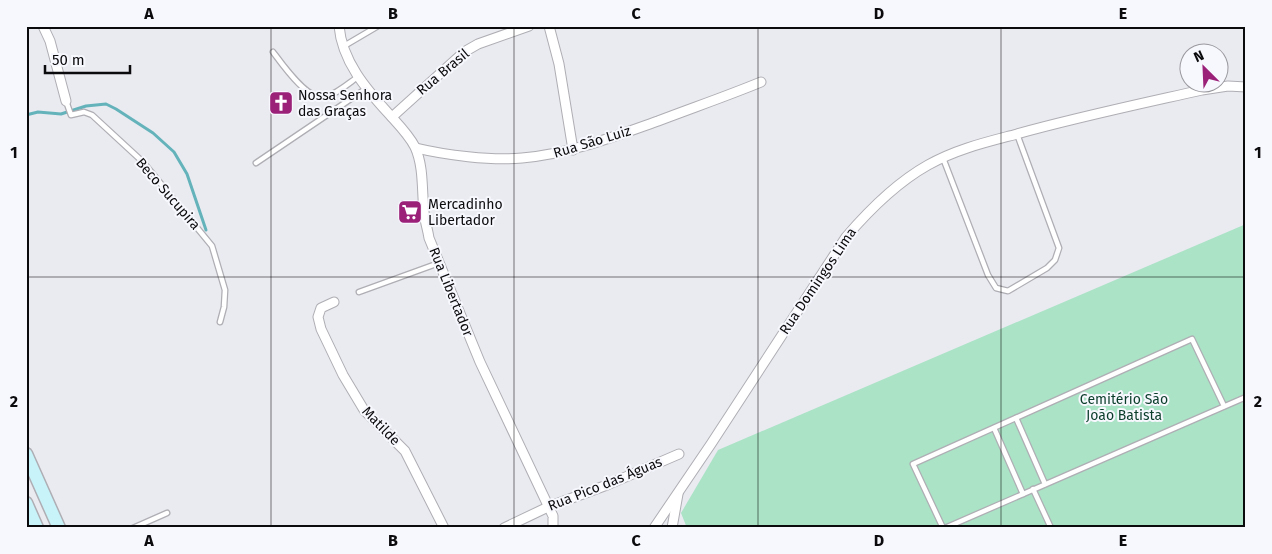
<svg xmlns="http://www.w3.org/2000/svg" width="1272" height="554" font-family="'Fira Sans',sans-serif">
<rect width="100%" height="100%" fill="#eaeaf1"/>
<polygon fill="#aae3c6" points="1246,224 1246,528 687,528 681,513 718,450"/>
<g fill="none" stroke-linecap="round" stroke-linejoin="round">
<polyline stroke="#64b3bb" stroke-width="3" points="26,115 38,112 61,114 86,106 106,104 116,109 153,133 174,152 187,174 206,230"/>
<defs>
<g id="lane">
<polyline points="344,46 378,26"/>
<path d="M273,52c9,12 36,51 53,45 12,-4 23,-14 33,-21"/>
<polyline points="66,101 71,115 84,112 92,115 143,162 212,246 225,290 224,307 220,322"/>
<polyline points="943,158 988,275 996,288 1008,291 1047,268 1055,260 1059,248 1017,134"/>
<polyline points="256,163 367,88"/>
<polyline points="359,292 439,263"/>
<polyline points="1016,418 1045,484"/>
<polyline points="994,428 1023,494"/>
<polyline points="1033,489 1051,528"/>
<polyline points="133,528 167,513"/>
<polyline points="943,528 913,464 1192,339 1224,406"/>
<polyline points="945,528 1246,397"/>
</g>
<g id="street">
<polyline points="43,26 50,41 66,101"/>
<path d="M339,26c3,35 27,63 50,88 9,10 20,21 26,33 10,22 6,49 10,72 1,6 3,12 4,19l51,124 73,154v12"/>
<polyline points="549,26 559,64 573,150"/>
<polyline points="392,117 464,52 478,44 529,26"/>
<path d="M416,148c29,7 75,13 106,10 47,-4 91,-21 136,-37 34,-13 69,-25 103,-39"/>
<polyline points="334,302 321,308 318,317 321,329 343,375 364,410 405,451 444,528"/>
<polyline points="504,528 548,507 607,485 679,454"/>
<path d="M654,528l57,-84 135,-207c24,-28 50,-54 82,-72 28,-16 59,-23 89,-31 61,-17 123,-30 185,-44l26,-4 18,1"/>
<polyline points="672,528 678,494"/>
</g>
<g id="secondary">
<polyline points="26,454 59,528"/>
<polyline points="26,503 37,528"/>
</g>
</defs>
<use href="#lane" stroke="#aeaeb4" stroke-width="7"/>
<use href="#street" stroke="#aeaeb4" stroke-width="11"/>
<use href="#secondary" stroke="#aeaeb4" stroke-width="15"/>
<use href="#lane" stroke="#fff" stroke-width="4.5"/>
<use href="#street" stroke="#fff" stroke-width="9"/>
<use href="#secondary" stroke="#c7f3f9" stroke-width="12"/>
</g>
<path fill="none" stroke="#0b0b0d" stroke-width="1" stroke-opacity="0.55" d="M271,26v502M514,26v502M758,26v502M1001,26v502M26,277h1220"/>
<defs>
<symbol id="church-square" viewBox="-11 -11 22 22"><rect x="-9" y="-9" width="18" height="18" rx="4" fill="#9a2078" stroke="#f7f7fe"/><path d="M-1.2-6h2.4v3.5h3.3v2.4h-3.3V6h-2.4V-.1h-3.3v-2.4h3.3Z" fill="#fff"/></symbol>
<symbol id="supermarket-square" viewBox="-11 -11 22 22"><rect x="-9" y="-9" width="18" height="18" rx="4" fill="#9a2078" stroke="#f7f7fe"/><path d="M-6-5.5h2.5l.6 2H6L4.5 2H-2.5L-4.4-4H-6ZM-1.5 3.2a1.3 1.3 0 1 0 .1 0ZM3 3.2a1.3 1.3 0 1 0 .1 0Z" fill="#fff"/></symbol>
</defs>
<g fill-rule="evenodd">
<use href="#church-square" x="267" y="89" width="28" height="28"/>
<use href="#supermarket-square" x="396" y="198" width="28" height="28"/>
</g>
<g text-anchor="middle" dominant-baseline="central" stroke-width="4" stroke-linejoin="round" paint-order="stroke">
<g font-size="14" fill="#0b0b0d" stroke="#f7f7fe">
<text transform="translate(443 72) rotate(-40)">Rua Brasil</text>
<text transform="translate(592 142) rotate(-17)">Rua São Luiz</text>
<text transform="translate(168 194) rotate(49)">Beco Sucupira</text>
<text transform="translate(818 281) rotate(-56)">Rua Domingos Lima</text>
<text transform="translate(451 292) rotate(68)">Rua Libertador</text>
<text transform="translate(381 426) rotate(46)">Matilde</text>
<text transform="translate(605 484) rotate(-22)">Rua Pico das Águas</text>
</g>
<g font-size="14" fill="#0b0b0d" stroke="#f7f7fe" text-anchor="start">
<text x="298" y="95">Nossa Senhora<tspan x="298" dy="16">das Graças</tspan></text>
<text x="428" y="204">Mercadinho<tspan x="428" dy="16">Libertador</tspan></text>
</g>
<g font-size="14" fill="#0a3e2a" stroke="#f7f7fe">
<text x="1124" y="399">Cemitério São<tspan x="1124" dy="16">João Batista</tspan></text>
</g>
</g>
<rect width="1272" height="554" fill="none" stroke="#f7f7fe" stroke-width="55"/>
<g transform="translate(1204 68) rotate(336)"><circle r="24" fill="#f7f7fe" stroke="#99999e"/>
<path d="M0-4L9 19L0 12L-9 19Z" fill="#9a2078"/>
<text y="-8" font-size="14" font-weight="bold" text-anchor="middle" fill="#0b0b0d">N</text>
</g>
<path d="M45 65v8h85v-8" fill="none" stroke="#0b0b0d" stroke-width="2.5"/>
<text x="52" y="65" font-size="15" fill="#0b0b0d" stroke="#f7f7fe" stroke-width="4" paint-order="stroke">50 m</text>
<rect x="28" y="28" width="1216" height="498" fill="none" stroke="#0b0b0d" stroke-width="2"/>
<g font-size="16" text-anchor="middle" font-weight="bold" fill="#0b0b0d">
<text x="149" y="19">A</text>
<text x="393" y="19">B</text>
<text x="636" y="19">C</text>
<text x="879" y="19">D</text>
<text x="1123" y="19">E</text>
<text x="14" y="158">1</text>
<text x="1258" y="158">1</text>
<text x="14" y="407">2</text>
<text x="1258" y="407">2</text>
<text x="149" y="546">A</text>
<text x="393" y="546">B</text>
<text x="636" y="546">C</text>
<text x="879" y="546">D</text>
<text x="1123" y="546">E</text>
</g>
</svg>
